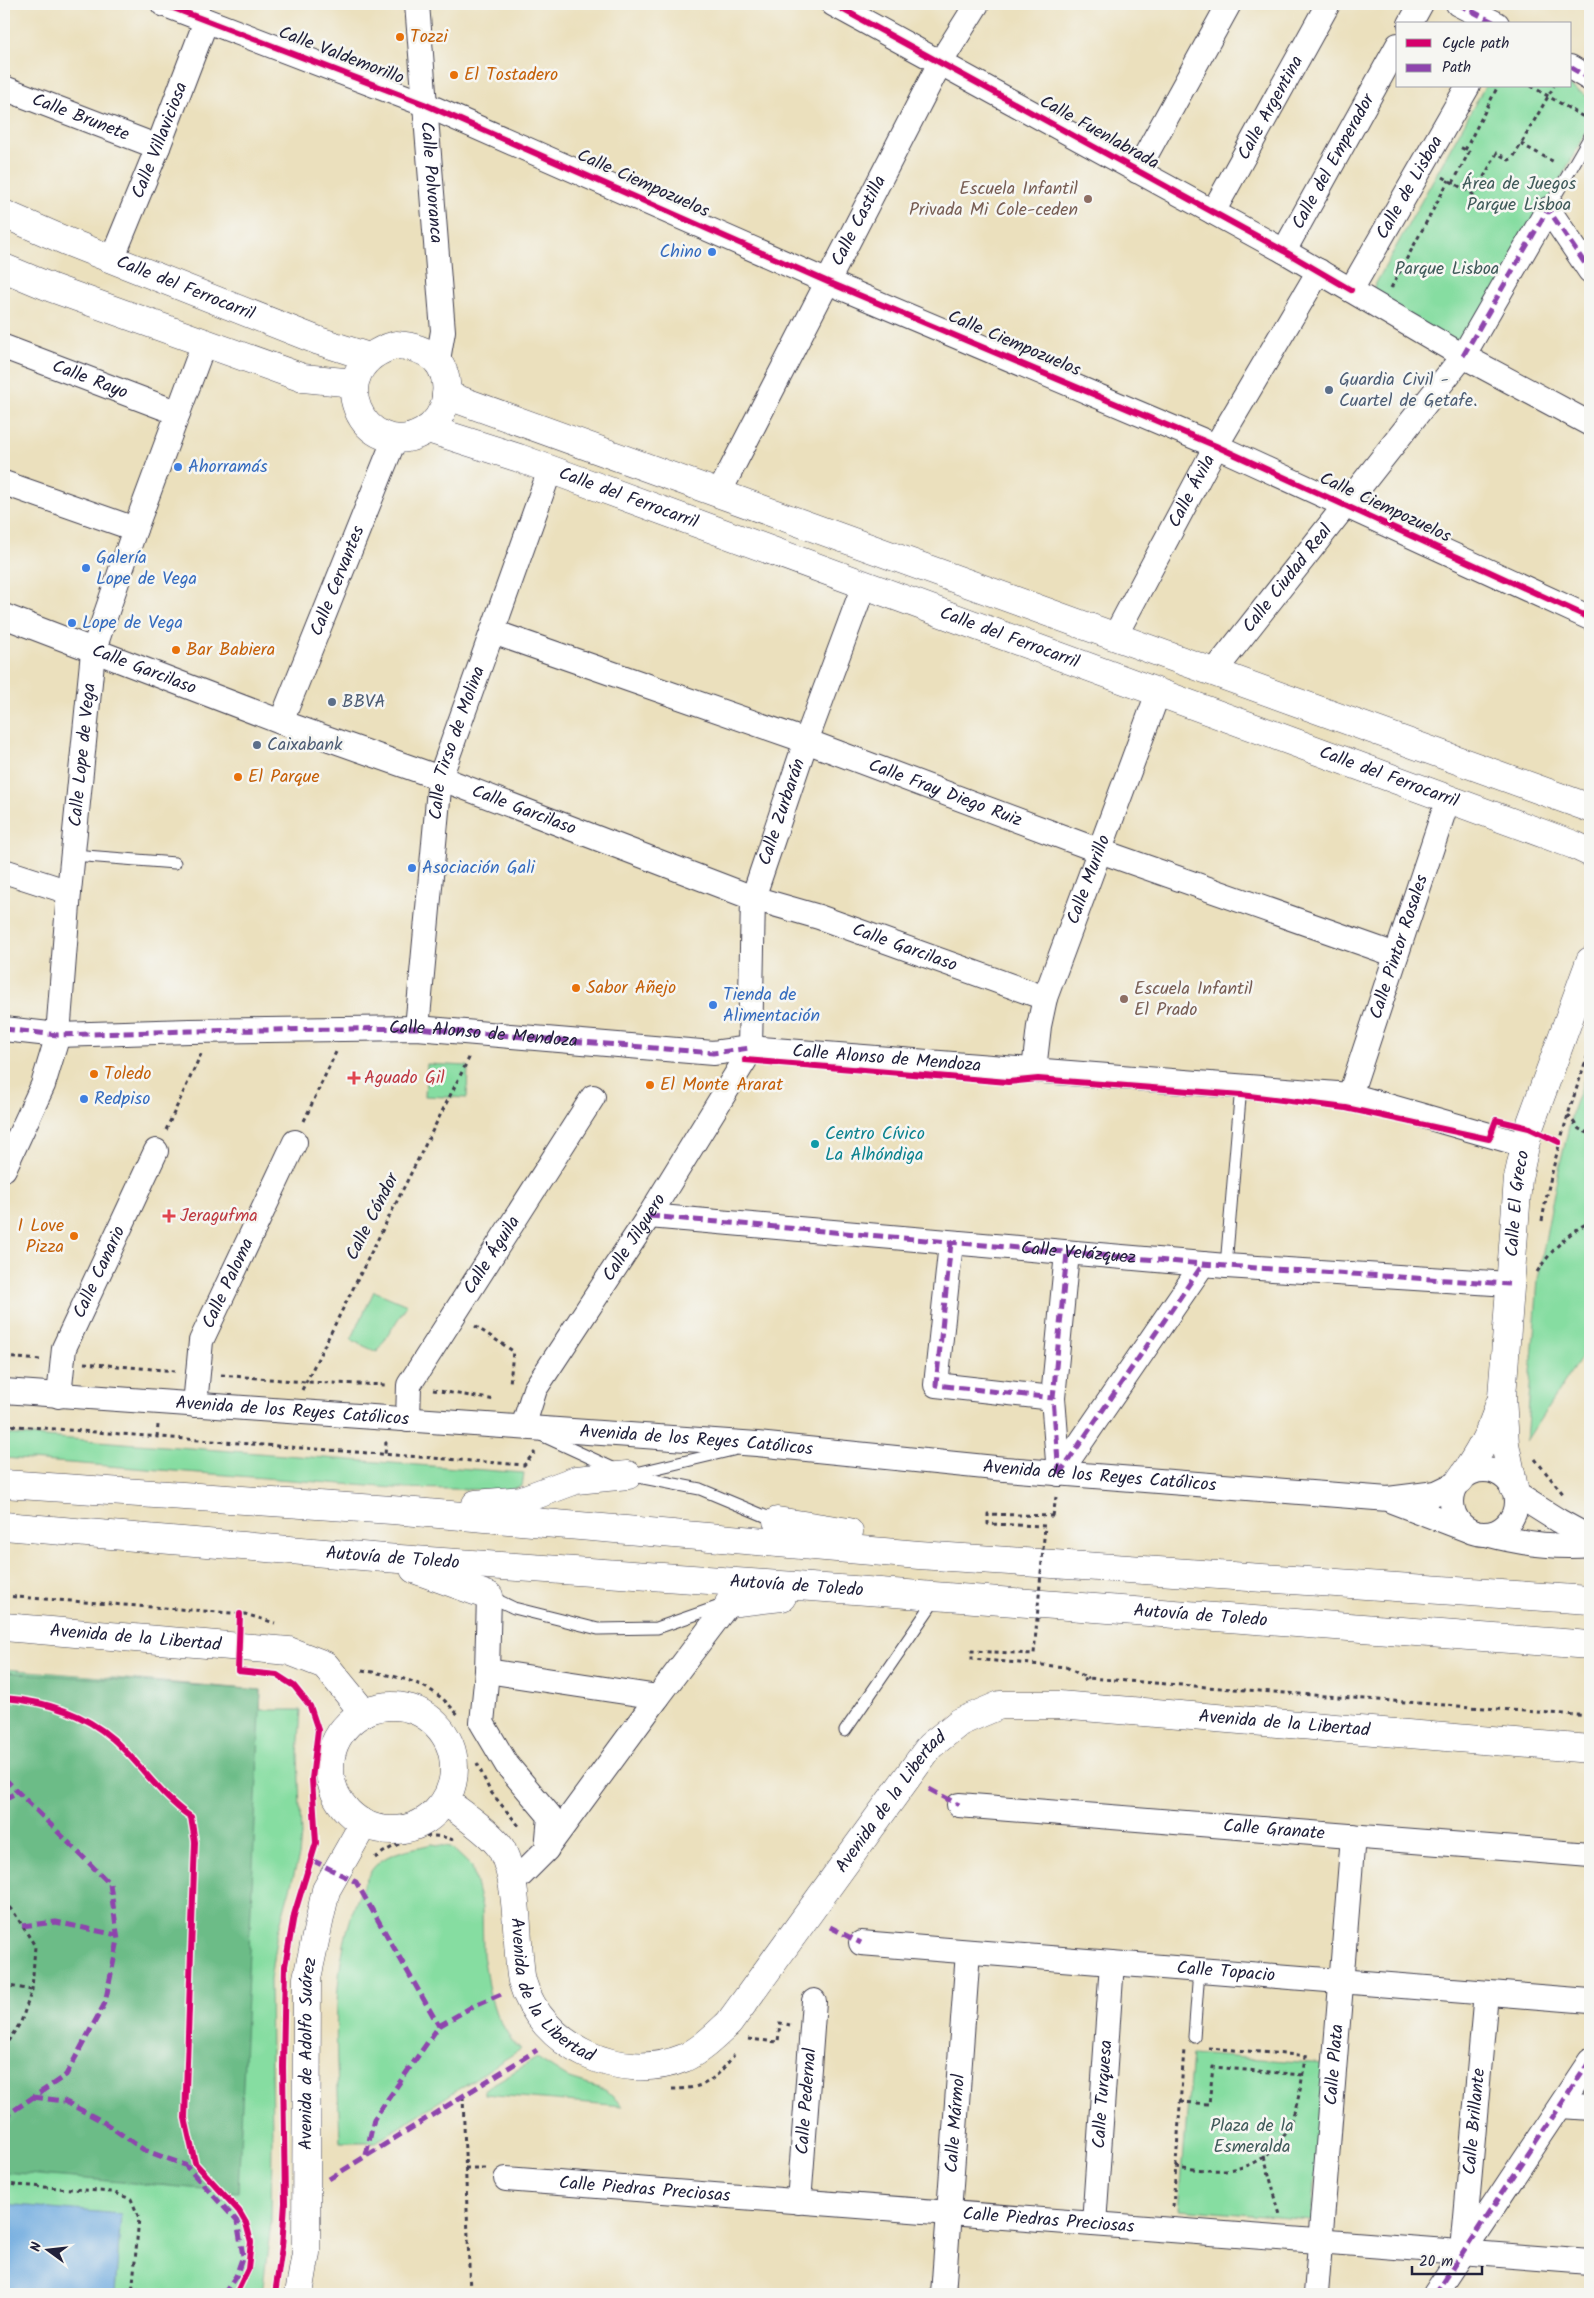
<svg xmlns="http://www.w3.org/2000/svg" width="1594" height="2298" font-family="Kalam,sans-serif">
<rect width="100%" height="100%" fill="#f6f6f2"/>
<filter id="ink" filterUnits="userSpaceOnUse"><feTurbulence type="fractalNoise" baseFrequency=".02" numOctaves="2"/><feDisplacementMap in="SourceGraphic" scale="10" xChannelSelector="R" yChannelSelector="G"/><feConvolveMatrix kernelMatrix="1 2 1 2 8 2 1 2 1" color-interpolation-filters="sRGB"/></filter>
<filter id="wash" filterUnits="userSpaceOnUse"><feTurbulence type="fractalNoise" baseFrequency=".0096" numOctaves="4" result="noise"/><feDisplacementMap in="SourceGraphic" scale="20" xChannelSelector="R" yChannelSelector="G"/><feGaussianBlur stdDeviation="1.12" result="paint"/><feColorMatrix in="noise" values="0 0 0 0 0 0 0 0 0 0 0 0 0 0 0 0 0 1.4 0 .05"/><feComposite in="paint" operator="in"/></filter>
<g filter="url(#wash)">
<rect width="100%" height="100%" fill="#ebe0bd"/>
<g fill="#86dda1" stroke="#54806e">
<polygon points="1485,86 1570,86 1590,98 1590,125 1467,350 1370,294"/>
<polygon points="1590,1062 1590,1343 1526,1441 1538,1279 1555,1187 1573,1109"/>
<polygon points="427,1064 468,1066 467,1098 425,1096"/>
<polygon points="374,1291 407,1305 377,1352 351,1340"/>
<polygon points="4,1434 524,1473 522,1486 509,1490 395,1488 4,1458"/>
<polygon points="4,1669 261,1690 260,1710 301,1710 298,1755 301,1835 299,1856 276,1939 270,1980 272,2137 271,2223 262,2294 4,2294"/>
<path d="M432,1844l19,3 21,20 10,41 1,47 6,37 7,22 16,27 9,8 -145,93h-36c-2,-80 -13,-166 17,-242 5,-12 10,-25 18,-34 14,-15 38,-17 57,-22z"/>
<polygon points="1192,2054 1325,2064 1312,2220 1179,2209"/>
<polygon points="537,2058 570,2079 605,2090 623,2106 485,2094 485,2089"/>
</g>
<polygon fill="#6cbc87" stroke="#476f61" points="4,1672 261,1690 238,2192 4,2172"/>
<polygon fill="#6eaadf" stroke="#48668d" points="4,2204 121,2214 115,2294 4,2294"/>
</g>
<g filter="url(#ink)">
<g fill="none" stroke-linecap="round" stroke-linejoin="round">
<defs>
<g id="lane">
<polyline points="1548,209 1590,136"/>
<polyline points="73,855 175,863"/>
<polyline points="1226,1266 1241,1086"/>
<polyline points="541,1435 628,1475 700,1489 777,1521"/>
<polyline points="632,1474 733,1450"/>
<polyline points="489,1596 514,1608 598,1629 657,1628 723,1605"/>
<polyline points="845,1731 937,1597"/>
<polyline points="1194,2037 1199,1970"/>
</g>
<g id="street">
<polyline points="163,4 424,104 828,282 1216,446 1590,618"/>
<path id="s1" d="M417,4l26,327 -5,29"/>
<polyline points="833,4 1284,251 1463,356 1590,424"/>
<polyline points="1458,4 1497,24"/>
<polyline points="1410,24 1421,4"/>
<polyline points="1570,67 1590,79"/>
<path id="s2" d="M4,88l154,59"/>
<polyline points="1137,171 1229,4"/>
<path id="s3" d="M1213,212l115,-208"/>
<path id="s4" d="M1284,251l114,-206"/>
<path id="s5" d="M112,259l46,-112 48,-126"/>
<path id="s6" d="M1351,290l117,-204"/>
<path id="s7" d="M4,347l174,66"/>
<polyline points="4,483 135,529"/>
<path id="s8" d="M719,493l221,-430 37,-59"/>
<path id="s9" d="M4,616l277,106 159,56 313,120 66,19 226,81"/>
<path id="s10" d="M493,632l313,109 294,110 296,104"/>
<path id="s11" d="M1115,636l101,-190 103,-175"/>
<path id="s12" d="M1214,672l249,-316 85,-147 42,62"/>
<path id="s13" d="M281,722l114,-284"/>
<polyline points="4,871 69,892"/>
<path id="s14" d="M417,1028l23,-250 110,-308"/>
<path id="s15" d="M4,1029l54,6 132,-4 227,-3 296,25 37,-5 600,47 174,50"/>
<path id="s16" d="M1034,1070l5,-44 6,-28 113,-305"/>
<path id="s17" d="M1350,1095l98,-296"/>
<path id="s18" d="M4,1169l39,-84 15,-50 11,-143 24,-240 42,-123 69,-186"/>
<path id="s19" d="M649,1216l577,50 283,18"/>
<polyline points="951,1243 936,1385 1053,1398"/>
<path id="s20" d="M4,1391l753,53 248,25 383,30 48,-6 23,-11"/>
<path id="s21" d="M59,1396l5,-48 92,-197"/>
<path id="s22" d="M195,1405l6,-64 94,-199"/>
<path id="s23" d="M408,1420l1,-35 184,-288"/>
<path id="s24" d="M523,1427l12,-38 114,-173 96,-156 5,-12 3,-150 53,-157 58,-156"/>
<circle cx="1484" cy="1502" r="32"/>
<polyline points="1059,1474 1203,1264"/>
<polyline points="1059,1474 1053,1398 1067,1253"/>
<polyline points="1516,1494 1559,1521 1590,1538"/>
<polyline points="1392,1501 1468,1530"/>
<path d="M1486,1534c33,9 70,14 104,11"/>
<polyline points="489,1596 487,1671 482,1723 507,1765 550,1816 547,1849 512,1884"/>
<polyline points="487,1671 658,1697 729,1603"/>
<path id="s25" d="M959,1805l631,50"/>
<polyline points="547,1848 658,1697"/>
<path id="s26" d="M861,1943l729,58"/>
<polyline points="1561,2106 1590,2108"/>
<path id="s27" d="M506,2179l1084,83"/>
<path id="s28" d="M799,2202l15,-201"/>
<path id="s29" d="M1094,2224l18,-261"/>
<path id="s30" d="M1463,2250l23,-257"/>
<path id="s31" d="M943,2294l25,-342"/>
<path id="s32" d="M1316,2294l37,-458"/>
<polyline points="1435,2294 1590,2061"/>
</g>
<g id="secondary">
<path id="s33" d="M4,214l62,27 253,100 50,16"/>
<polyline points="4,268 52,288 303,378 354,383"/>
<path d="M396,345c33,2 54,18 50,53 -2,14 -11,27 -23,34 -58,33 -107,-65 -27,-87z"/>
<polyline points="446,395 1590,808"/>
<path id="s34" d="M428,429l91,29 1055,387 15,7"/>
<path d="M1460,1480c17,-23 31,-47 39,-75"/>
<path id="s35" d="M1514,1488l-9,-44 -3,-47 16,-219 11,-50 61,-167"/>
<path id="s36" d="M4,1627l285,24 36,14 39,48"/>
<circle cx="392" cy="1768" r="62"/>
<path id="s37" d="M445,1801c14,10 50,35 57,49 15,31 14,71 17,105 1,8 1,18 3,26 19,66 98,103 162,77 17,-8 31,-22 45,-35l201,-277 30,-24 40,-17h59l531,44"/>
<path id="s38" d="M299,2294l7,-41 1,-275 19,-88 38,-67"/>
</g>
<g id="highway">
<polyline points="4,1484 392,1510 919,1555 1590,1600"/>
<polyline points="476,1504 522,1500 576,1480 628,1475"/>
<polyline points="777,1521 849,1532"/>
<path id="s39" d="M4,1526l381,32 469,32 736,55"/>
<polyline points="414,1569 489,1596"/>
<polyline points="729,1603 782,1597"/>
</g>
</defs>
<use href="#lane" stroke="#403e4e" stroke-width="13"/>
<use href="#street" stroke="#403e4e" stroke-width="26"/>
<use href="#secondary" stroke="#403e4e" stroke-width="29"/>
<use href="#highway" stroke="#403e4e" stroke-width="29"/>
<g stroke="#403e4e" stroke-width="3" stroke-dasharray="4 4" stroke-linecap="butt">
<polyline points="1531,86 1587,119"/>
<polyline points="1521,144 1556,163"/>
<polyline points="1465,150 1498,86"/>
<polyline points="1443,177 1474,195 1497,153 1509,160 1513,158 1554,86"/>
<polyline points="1453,183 1469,152 1460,147"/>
<polyline points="1391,288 1449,180"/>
<polyline points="1568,1115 1579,1129 1590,1134"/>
<polyline points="304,1121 336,1052"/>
<polyline points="166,1130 201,1054"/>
<path d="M1542,1221c10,-59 28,-115 48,-172"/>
<path d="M1537,1272c14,-21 31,-40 53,-50"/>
<polyline points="475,1326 513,1351 510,1384"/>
<polyline points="4,1357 41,1360"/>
<polyline points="84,1363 175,1371"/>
<polyline points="221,1375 306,1382 387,1385"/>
<polyline points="302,1390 470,1056"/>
<polyline points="433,1390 496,1400"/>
<polyline points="4,1425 524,1465 535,1452"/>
<polyline points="157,1437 158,1425"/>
<polyline points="385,1442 386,1443 385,1455"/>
<polyline points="1535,1459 1564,1495"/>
<polyline points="1053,1516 1056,1497"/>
<polyline points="4,1596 245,1614 275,1623"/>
<polyline points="1066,1667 1089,1679"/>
<path d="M362,1670c41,8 69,11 97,46"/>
<polyline points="1083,1681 1088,1678 1590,1716"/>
<polyline points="477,1763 490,1791 519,1826"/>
<path d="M375,1858c20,-15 53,-29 78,-18"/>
<polyline points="4,1901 15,1914 35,1946 32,1990 21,2022 4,2047"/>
<polyline points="4,1985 32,1990"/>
<polyline points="748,2039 778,2042 780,2023 790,2025"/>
<polyline points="1208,2048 1311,2056"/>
<path d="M672,2089c33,0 42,-8 62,-34"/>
<polyline points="463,2096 470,2294"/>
<polyline points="1180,2102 1209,2104 1213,2067 1303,2075"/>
<polyline points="1264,2156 1280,2215"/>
<path d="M1175,2167c17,2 34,4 50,3 62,-4 75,-64 80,-114"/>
<polyline points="465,2168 486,2168"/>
<polyline points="4,2184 112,2192 131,2199 139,2218 132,2294"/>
<polyline points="1173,2207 1184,2049"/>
</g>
<use href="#lane" stroke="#fff" stroke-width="11"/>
<use href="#street" stroke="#fff" stroke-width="24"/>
<use href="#secondary" stroke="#fff" stroke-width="28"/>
<use href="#highway" stroke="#fff" stroke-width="28"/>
<polyline stroke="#403e4e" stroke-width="3" stroke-dasharray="4 4" stroke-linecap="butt" points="1053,1516 988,1514 988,1524 1045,1526 1034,1654 972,1651 972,1659 1066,1667"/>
<g stroke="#8e44ad" stroke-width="5" stroke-dasharray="10 5" stroke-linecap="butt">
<polyline points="1458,4 1497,24"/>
<polyline points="1570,67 1590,79"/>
<polyline points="1463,356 1548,209 1590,271"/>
<polyline points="4,1029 58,1035 190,1031 417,1028 713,1053 750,1048"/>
<polyline points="649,1216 1226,1266 1509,1284"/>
<polyline points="951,1243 936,1385 1053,1398"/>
<polyline points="1059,1474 1203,1264"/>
<polyline points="1059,1474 1053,1398 1067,1253"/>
<polyline points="4,1778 110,1884 118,1940 105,2003 66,2075 4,2117"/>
<polyline points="929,1789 959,1805"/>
<polyline points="4,1799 18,1792"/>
<polyline points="312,1860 356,1882 439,2026"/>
<polyline points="22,1926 56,1922 117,1935"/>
<polyline points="830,1927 861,1943"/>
<polyline points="33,2097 64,2101 102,2121 144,2150 185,2165 237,2221 243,2256 236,2276 224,2294"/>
<polyline points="366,2155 374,2119 439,2026 475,2005 504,1993"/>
<polyline points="329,2179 537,2050"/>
<polyline points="1435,2294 1590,2061"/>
</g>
<defs>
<g id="cycleway">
<polyline points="163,4 424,104 828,282 1216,446 1590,618"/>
<polyline points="833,4 1284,251 1351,290"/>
<polyline points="745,1060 1008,1082 1038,1079 1241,1095 1346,1108 1489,1139 1496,1120 1529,1128 1559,1142"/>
<polyline points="240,1614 238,1671 277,1675 294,1686 310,1706 318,1730 312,1779 316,1843 294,1915 285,1966 283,2067 285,2203 282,2247 275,2294"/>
<path d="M4,1698c39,3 79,15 109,41 28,25 47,57 78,78l4,25 -10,276 10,45 44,48 7,12 5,19 -3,27 -12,25"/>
</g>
</defs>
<use href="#cycleway" stroke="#f6f6f2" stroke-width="9"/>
<use href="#cycleway" stroke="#d6006c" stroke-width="6"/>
</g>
</g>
<g fill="#e8710a" stroke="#f6f6f2" stroke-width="2">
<circle cx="400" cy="37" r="5"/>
<circle cx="454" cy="75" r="5"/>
<circle cx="176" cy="650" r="5"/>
<circle cx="238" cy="777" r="5"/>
<circle cx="576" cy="988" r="5"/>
<circle cx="94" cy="1074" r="5"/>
<circle cx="650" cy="1085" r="5"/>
<circle cx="74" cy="1236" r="5"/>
</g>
<g fill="#8d6e63" stroke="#f6f6f2" stroke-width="2">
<circle cx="1088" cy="199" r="5"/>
<circle cx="1124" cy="999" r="5"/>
</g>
<g fill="#3f7fe0" stroke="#f6f6f2" stroke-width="2">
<circle cx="712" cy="252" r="5"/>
<circle cx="178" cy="467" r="5"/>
<circle cx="86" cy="568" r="5"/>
<circle cx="72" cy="623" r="5"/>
<circle cx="412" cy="868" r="5"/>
<circle cx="713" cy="1005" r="5"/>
<circle cx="84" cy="1099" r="5"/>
</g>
<g fill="#5c6f8a" stroke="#f6f6f2" stroke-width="2">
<circle cx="1329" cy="390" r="5"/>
<circle cx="332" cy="702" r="5"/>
<circle cx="257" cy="745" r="5"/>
</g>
<g fill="#e0444e" stroke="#f6f6f2" stroke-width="2">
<path d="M351.5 1070.5h5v5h5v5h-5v5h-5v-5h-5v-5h5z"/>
<path d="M166.5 1208.5h5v5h5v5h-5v5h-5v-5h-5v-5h5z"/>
</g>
<circle fill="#0f9aa8" stroke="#f6f6f2" stroke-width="2" cx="815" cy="1144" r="5"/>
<g text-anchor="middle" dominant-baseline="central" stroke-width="5" stroke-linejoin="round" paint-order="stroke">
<g font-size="18" fill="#c56008" stroke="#f6f6f2" text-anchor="start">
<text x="410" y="37">Tozzi</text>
<text x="464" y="75">El Tostadero</text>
<text x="186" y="650">Bar Babiera</text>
<text x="248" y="777">El Parque</text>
<text x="586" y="988">Sabor Añejo</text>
<text x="104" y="1074">Toledo</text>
<text x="660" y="1085">El Monte Ararat</text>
<text x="64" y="1226" text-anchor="end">I Love<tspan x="64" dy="21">Pizza</tspan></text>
</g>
<g font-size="18" fill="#22223b" stroke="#f6f6f2">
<text transform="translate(341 56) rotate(21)">Calle Valdemorillo</text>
<text stroke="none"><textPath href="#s3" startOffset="119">Calle Argentina</textPath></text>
<text stroke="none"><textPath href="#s2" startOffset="82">Calle Brunete</textPath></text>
<text transform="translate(1099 133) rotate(29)">Calle Fuenlabrada</text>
<text stroke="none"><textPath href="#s5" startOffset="128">Calle Villaviciosa</textPath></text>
<text stroke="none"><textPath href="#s4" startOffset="102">Calle del Emperador</textPath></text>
<text stroke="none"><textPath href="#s1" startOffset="179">Calle Polvoranca</textPath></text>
<text transform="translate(643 184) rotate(24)">Calle Ciempozuelos</text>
<text stroke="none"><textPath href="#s6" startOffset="118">Calle de Lisboa</textPath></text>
<text stroke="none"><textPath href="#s8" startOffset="306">Calle Castilla</textPath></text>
<text stroke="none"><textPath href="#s33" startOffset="196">Calle del Ferrocarril</textPath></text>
<text transform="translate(1014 344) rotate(23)">Calle Ciempozuelos</text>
<text stroke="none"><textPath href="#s7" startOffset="92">Calle Rayo</textPath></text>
<text stroke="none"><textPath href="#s11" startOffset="164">Calle Ávila</textPath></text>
<text stroke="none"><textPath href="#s34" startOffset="212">Calle del Ferrocarril</textPath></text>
<text transform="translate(1385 508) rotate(25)">Calle Ciempozuelos</text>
<text stroke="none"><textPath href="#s12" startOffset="119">Calle Ciudad Real</textPath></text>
<text stroke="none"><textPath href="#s13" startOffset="152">Calle Cervantes</textPath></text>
<text stroke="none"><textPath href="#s34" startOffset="618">Calle del Ferrocarril</textPath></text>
<text stroke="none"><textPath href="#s9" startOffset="150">Calle Garcilaso</textPath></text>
<text stroke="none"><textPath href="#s14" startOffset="289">Calle Tirso de Molina</textPath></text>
<text stroke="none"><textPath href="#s18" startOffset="426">Calle Lope de Vega</textPath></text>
<text stroke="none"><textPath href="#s34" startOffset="1022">Calle del Ferrocarril</textPath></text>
<text stroke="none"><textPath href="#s10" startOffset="480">Calle Fray Diego Ruiz</textPath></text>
<text stroke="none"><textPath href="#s9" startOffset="555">Calle Garcilaso</textPath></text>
<text stroke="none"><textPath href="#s24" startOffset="684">Calle Zurbarán</textPath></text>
<text stroke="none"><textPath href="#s16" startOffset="199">Calle Murillo</textPath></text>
<text stroke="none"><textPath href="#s9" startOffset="960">Calle Garcilaso</textPath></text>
<text stroke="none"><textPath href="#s17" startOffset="156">Calle Pintor Rosales</textPath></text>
<text stroke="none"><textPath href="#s15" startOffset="480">Calle Alonso de Mendoza</textPath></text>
<text stroke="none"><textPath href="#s15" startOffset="885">Calle Alonso de Mendoza</textPath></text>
<text stroke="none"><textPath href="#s35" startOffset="286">Calle El Greco</textPath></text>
<text transform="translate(373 1217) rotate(-63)">Calle Cóndor</text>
<text stroke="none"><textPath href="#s24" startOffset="221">Calle Jilguero</textPath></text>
<text stroke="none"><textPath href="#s19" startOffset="431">Calle Velázquez</textPath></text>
<text stroke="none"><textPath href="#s23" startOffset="189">Calle Águila</textPath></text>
<text stroke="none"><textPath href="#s21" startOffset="132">Calle Canario</textPath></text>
<text stroke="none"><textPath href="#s22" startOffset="128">Calle Paloma</textPath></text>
<text stroke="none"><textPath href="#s20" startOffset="289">Avenida de los Reyes Católicos</textPath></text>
<text stroke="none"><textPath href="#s20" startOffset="694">Avenida de los Reyes Católicos</textPath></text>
<text stroke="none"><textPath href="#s20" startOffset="1099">Avenida de los Reyes Católicos</textPath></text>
<text stroke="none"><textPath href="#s39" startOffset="390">Autovía de Toledo</textPath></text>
<text stroke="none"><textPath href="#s39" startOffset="795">Autovía de Toledo</textPath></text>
<text stroke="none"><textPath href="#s39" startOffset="1200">Autovía de Toledo</textPath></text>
<text stroke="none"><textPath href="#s36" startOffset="132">Avenida de la Libertad</textPath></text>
<text stroke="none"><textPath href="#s37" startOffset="1176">Avenida de la Libertad</textPath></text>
<text stroke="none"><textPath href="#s37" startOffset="741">Avenida de la Libertad</textPath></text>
<text stroke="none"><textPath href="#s25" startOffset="316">Calle Granate</textPath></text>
<text stroke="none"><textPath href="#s26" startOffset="366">Calle Topacio</textPath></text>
<text stroke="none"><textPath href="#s37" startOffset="231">Avenida de la Libertad</textPath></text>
<text stroke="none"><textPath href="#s38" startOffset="241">Avenida de Adolfo Suárez</textPath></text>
<text stroke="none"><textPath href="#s32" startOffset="230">Calle Plata</textPath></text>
<text stroke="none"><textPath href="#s29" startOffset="130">Calle Turquesa</textPath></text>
<text stroke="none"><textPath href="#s28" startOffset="101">Calle Pedernal</textPath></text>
<text stroke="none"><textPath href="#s30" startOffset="129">Calle Brillante</textPath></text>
<text stroke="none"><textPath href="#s31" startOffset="171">Calle Mármol</textPath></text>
<text stroke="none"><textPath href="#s27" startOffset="139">Calle Piedras Preciosas</textPath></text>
<text stroke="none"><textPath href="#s27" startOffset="544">Calle Piedras Preciosas</textPath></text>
</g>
<g font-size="18" fill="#405a5a" stroke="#f6f6f2">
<text x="1519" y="184">Área de Juegos<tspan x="1519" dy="21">Parque Lisboa</tspan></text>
<text x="1447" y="269">Parque Lisboa</text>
<text x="1252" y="2126">Plaza de la<tspan x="1252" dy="21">Esmeralda</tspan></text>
</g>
<g font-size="18" fill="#785e54" stroke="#f6f6f2" text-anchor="end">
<text x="1078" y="189">Escuela Infantil<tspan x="1078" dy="21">Privada Mi Cole-ceden</tspan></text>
<text x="1134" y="989" text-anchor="start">Escuela Infantil<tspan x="1134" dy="21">El Prado</tspan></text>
</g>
<g font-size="18" fill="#366cbe" stroke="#f6f6f2" text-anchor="start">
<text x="702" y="252" text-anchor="end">Chino</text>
<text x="188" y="467">Ahorramás</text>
<text x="96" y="558">Galería<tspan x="96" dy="21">Lope de Vega</tspan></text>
<text x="82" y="623">Lope de Vega</text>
<text x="422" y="868">Asociación Gali</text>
<text x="723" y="995">Tienda de<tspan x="723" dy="21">Alimentación</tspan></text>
<text x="94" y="1099">Redpiso</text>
</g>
<g font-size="18" fill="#4e5e75" stroke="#f6f6f2" text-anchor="start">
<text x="1339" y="380">Guardia Civil -<tspan x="1339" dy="21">Cuartel de Getafe.</tspan></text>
<text x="342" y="702">BBVA</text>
<text x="267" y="745">Caixabank</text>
</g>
<g font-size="18" fill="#be3a42" stroke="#f6f6f2" text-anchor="start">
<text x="364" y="1078">Aguado Gil</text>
<text x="180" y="1216">Jeragufma</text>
</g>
<g font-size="18" fill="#0d838f" stroke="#f6f6f2" text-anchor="start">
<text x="825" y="1134">Centro Cívico<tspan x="825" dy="21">La Alhóndiga</tspan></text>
</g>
</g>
<rect width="1594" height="2298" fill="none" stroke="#f6f6f2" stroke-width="20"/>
<rect x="1396" y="22" width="175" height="65" fill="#f6f6f2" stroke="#a1a1a9"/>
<rect x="1406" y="39" width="25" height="8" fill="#d6006c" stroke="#a1a1a9"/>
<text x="1442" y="48" font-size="15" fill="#22223b">Cycle path</text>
<rect x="1406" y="64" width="25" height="8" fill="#8e44ad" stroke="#a1a1a9"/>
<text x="1442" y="72" font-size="15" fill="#22223b">Path</text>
<g transform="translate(48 2250) rotate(285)" stroke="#f6f6f2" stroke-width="4" paint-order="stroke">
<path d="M0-4L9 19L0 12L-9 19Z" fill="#22223b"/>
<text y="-8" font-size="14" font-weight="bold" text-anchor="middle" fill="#22223b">N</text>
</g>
<path d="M1412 2266v8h70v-8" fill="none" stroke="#22223b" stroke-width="2.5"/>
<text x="1419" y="2266" font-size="15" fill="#22223b" stroke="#f6f6f2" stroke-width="4" paint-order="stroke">20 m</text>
</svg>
